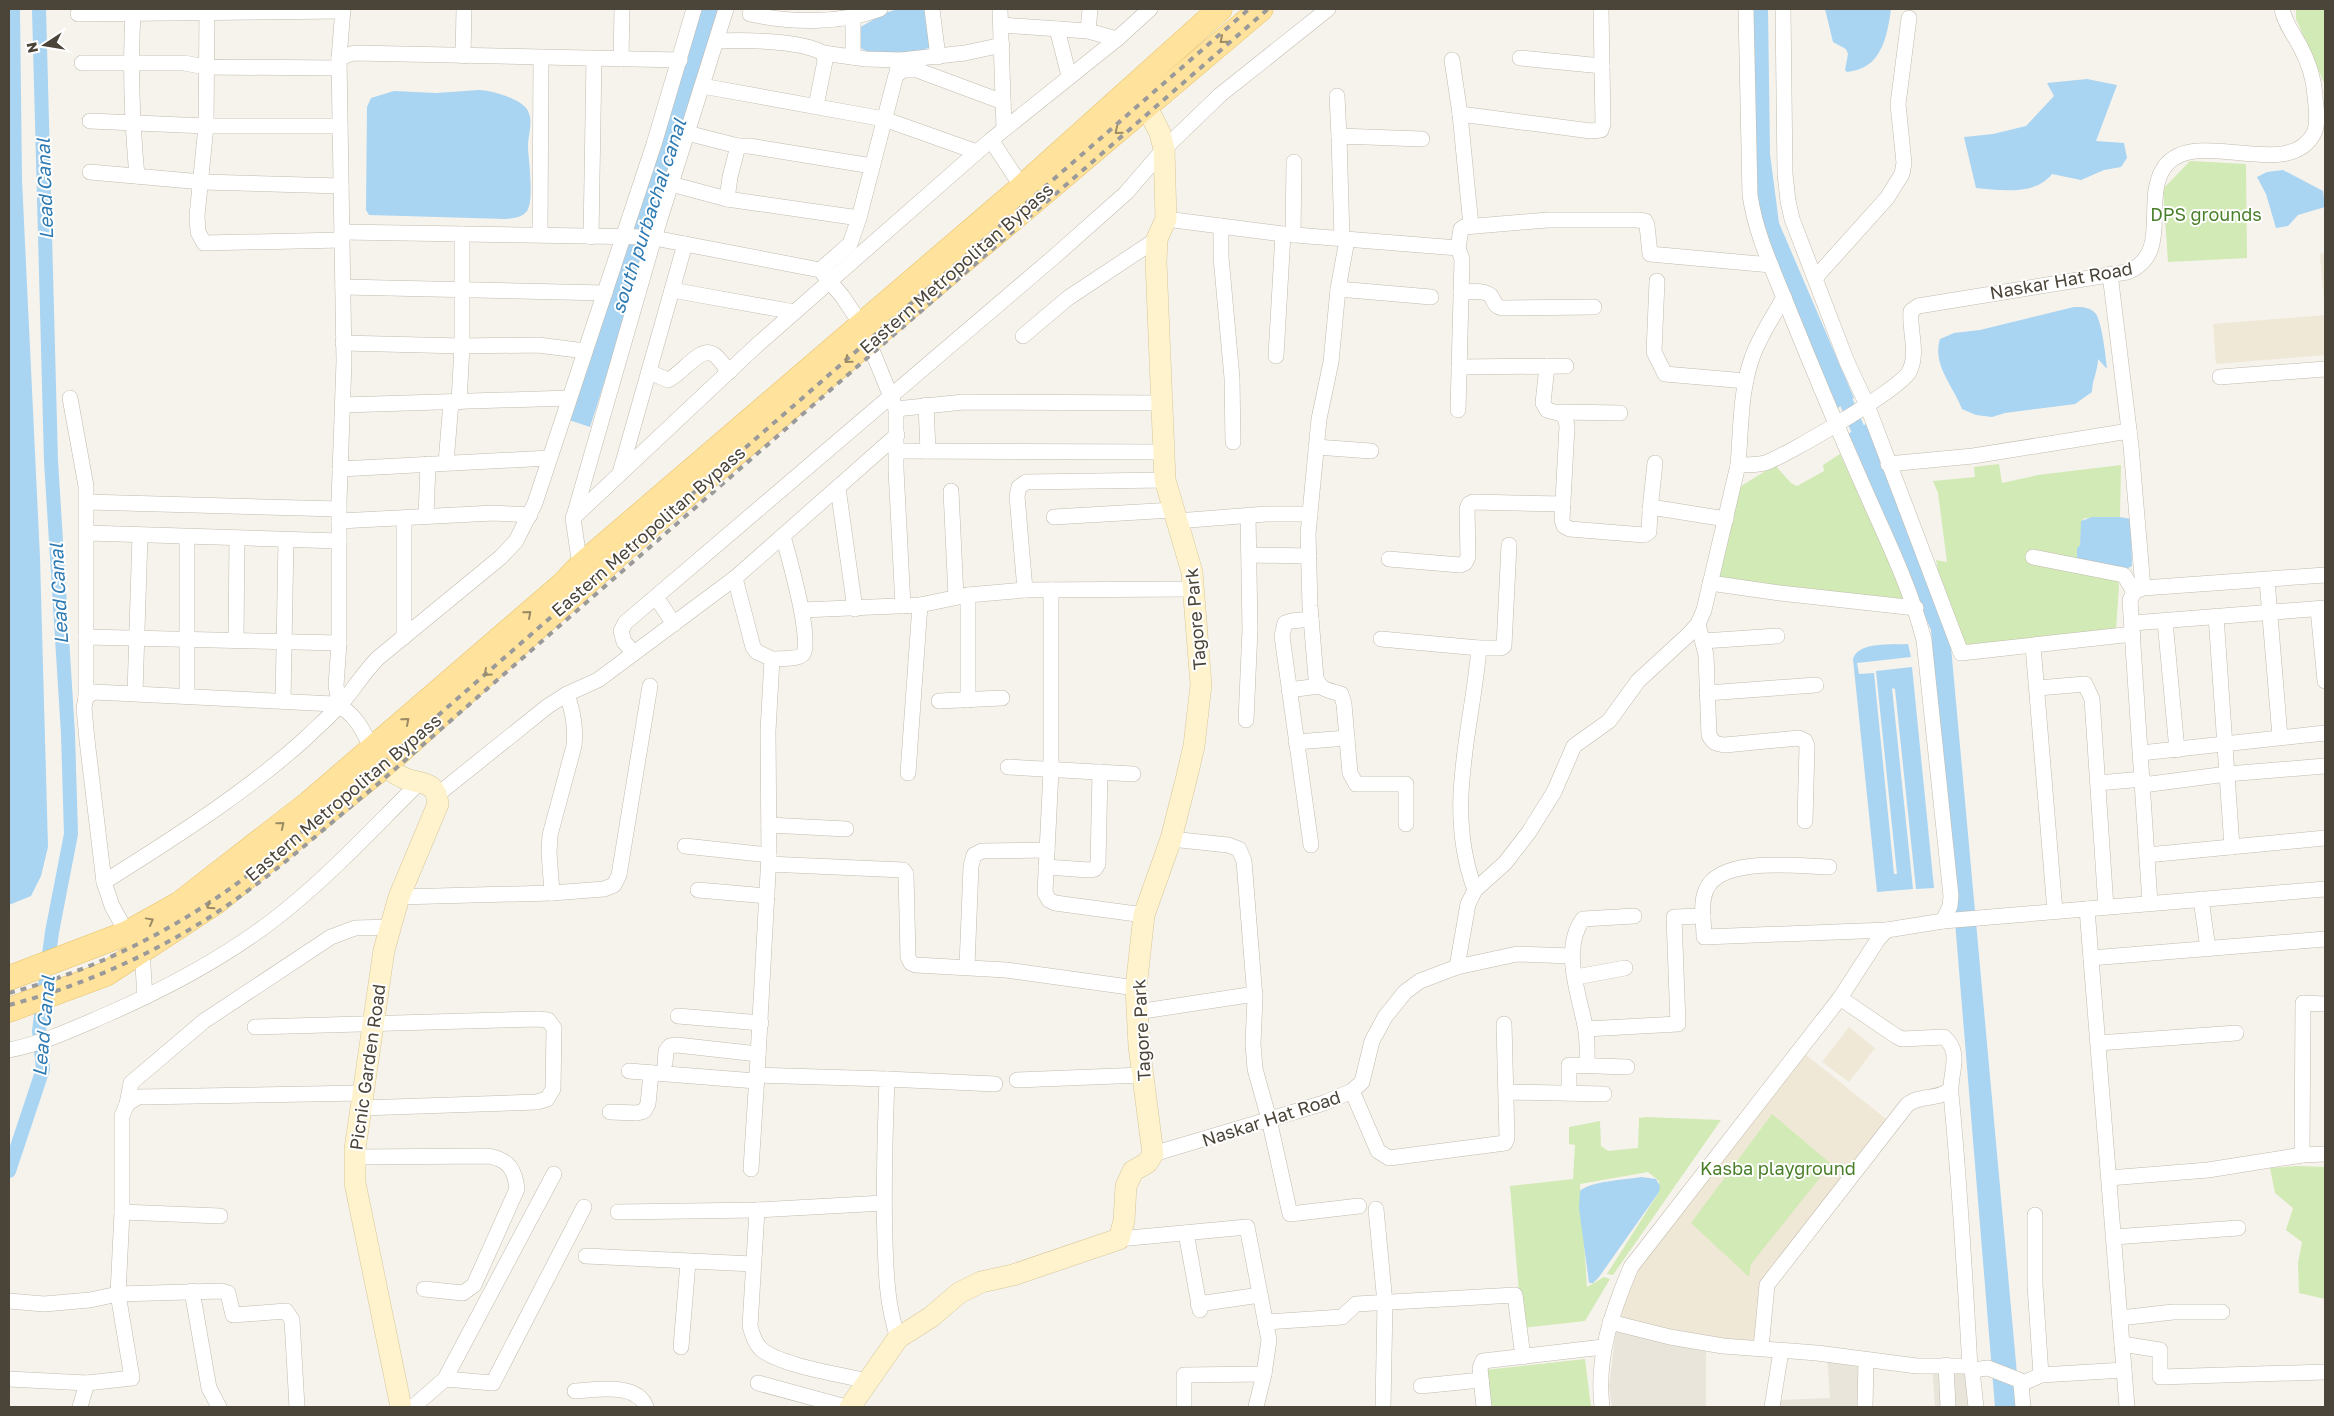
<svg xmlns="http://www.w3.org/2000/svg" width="2334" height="1416" font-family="'Golos Text',sans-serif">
<rect width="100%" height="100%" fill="#f6f3ec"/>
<g fill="#eae5da">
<polygon points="1616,1330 1706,1344 1706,1407 1612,1407 1609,1387"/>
<polygon points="1827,1355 1863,1356 1868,1407 1779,1407 1780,1400 1830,1398"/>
<polygon points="1932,1366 1968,1370 1973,1407 1935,1407"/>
</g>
<g fill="#efe8d6">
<polygon points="2325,253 2325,314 2320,254"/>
<polygon points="2325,315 2325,355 2216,364 2213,324"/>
<polygon points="1849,1027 1875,1048 1849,1082 1822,1062"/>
<polygon points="1800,1050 1886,1119 1762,1281 1759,1340 1723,1340 1619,1318 1637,1266"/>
</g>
<g fill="#d2eab5">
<polygon points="2296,9 2325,9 2325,85 2296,19"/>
<polygon points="2190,161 2246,164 2247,258 2168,262 2163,189"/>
<polygon points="1840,454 1907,600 1717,579 1738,488 1775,465 1791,483 1797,486 1824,471 1823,465"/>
<polygon points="1999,464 2002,483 2038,475 2121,465 2120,517 2085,518 2082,520 2080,545 2077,548 2116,568 2119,586 2116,630 1954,648 1936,560 1947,562 1938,493 1933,481 1975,477 1974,467"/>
<polygon points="1772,1114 1831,1164 1751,1264 1749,1277 1691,1223"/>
<polygon points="1647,1117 1721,1120 1613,1275 1607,1274 1659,1192 1659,1181 1648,1172 1580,1184 1587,1287 1604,1277 1610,1279 1585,1321 1522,1328 1510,1186 1573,1179 1575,1145 1569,1144 1569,1127 1600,1121 1601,1146 1608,1151 1638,1148 1639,1118"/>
<polygon points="2298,1166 2325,1167 2325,1299 2299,1293 2298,1263 2302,1242 2286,1230 2293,1208 2275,1193 2270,1168"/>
<polygon points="1585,1359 1591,1407 1490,1407 1485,1370"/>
</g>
<g fill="#a9d4f2">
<polygon points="9,9 20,9 22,180 40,558 48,847 41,876 31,896 9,905"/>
<polygon points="702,9 723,9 590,427 569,420"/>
<path d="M898,9h30l4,37c-11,8 -60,12 -71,2 -5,-5 -4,-12 -4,-19l28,-16z"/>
<polygon points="1749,9 1768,9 1770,154 1779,223 1854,398 1836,409 1761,243 1752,198"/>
<path d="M1825,9h66c-4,29 -10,60 -44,63l-2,-2 3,-16 -2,-5 -13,-7z"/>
<path d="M2087,79l30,6 -21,56 28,2 3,15 -6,9 -17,3 -23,10 -29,-6c-17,22 -52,16 -76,14l-12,-51 29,-3 33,-8 28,-30 -7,-13z"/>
<path d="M479,90c12,0 43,9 49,21 6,12 -1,26 0,38 1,13 6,52 -1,62 -5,7 -14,7 -21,8l-137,-4 -3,-5 1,-103 4,-9 23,-7 42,2z"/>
<polygon points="2283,170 2323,191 2325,207 2298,215 2288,226 2276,228 2266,194 2257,177 2267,172"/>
<path d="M2074,307c8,0 17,0 22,7 6,9 10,44 11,55l-9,-10c0,12 -6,21 -6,33l-17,12 -70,9 -13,4 -16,-2 -14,-6c-9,-24 -30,-44 -22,-70l14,-6 26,-3z"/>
<polygon points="1866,424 1939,600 1950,636 2020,1407 1995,1407 1931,630 1846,435"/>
<path d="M2092,517h28l11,2 1,47c-13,9 -41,-3 -55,-8v-10l3,-3 1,-24z"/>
<path d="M1908,644l3,13 -54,6 2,11 15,-1 20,201h3l-21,-203 36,-4 22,221 -18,1 -21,-200 -3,-1 21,201 -36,3 -24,-233c5,-18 40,-14 55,-15z"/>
<path d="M1641,1177l15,2 4,7 -1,6 -60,85 -6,6h-4l-10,-75 1,-17c10,-10 45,-11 61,-14z"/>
</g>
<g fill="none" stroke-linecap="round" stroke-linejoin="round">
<g stroke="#a9d4f2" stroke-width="14">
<polyline points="1839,385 1865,446"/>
<polyline points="9,1171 43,1069 39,1031 52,932 71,834 68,734 51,461 39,9"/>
</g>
<defs>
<g id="street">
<polyline points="207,9 206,126 197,216 198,232 204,243 342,240"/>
<polyline points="932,9 938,57"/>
<polyline points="1000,9 1004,128"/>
<path d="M1746,9l4,186c6,41 24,77 39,115 24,60 49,119 75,178 22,50 46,98 60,152l27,256 -1,10 -7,15"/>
<polyline points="1783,9 1785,174 1788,201 1792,219 1847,362 1867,405 1961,653 2133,634"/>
<path d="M133,13c-3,55 -1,109 4,163"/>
<polyline points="78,14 342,11"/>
<path d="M750,14c41,9 90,10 130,-5"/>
<polyline points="1001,25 1088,31 1117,39"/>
<polyline points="1057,29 1069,76"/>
<polyline points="1088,31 1090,9"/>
<path d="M716,41c27,-1 84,-1 107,12l2,8 -9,45"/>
<polyline points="823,53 866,59 901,60"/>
<polyline points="463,56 464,9"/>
<polyline points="853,57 853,16"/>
<polyline points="339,58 354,53 680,60"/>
<polyline points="1520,58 1602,66"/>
<polyline points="621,59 622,9"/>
<polyline points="1452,60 1460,114 1471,226"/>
<polyline points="82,63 184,63 206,67 339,68"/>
<polyline points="897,71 901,60 965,53 1002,45"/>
<polyline points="702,86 884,119 977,152 991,140"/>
<polyline points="1337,96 1339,136"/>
<polyline points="1460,114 1591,131 1601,130 1603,124 1601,9"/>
<polyline points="90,121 206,126 340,126"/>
<polyline points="687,133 738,146"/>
<polyline points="90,172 202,182 341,186"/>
<polyline points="671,184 727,199"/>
<polyline points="1022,187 991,140 1117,39 1150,9"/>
<polyline points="859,218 727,199 730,177 738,146 749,146 872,166"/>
<polyline points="1166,219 1283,234 1458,248 1462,259 1458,410"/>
<polyline points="1221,226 1221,257 1232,378 1233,442"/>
<polyline points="342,232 649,237 820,270 842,296 861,324"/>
<polyline points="540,234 541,58"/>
<polyline points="1293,235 1294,162"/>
<polyline points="591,237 594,59"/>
<polyline points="1342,239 1339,136 1422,139"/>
<path d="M1347,240l-9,49 -7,73 -12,57 -11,115 2,72 6,72c5,13 13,12 25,16l3,10 6,69 6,11h50v40"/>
<polyline points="1458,248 1461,229 1464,227 1548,220 1637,220 1645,221 1647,225 1650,254 1771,265"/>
<polyline points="820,270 850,244 859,218 896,75 904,70 917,70 1003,102"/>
<polyline points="2110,274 2131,446 2143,588"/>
<polyline points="1816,277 1887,198 1902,174 1904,163 1898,104 1909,18"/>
<polyline points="1657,281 1654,352 1665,374 1746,381"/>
<polyline points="343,287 605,293"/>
<polyline points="1338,289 1431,297"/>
<polyline points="672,290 794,312"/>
<path d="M1461,292c9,0 23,-3 30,4 4,6 3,10 11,12l92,-1"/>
<polyline points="1023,336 1068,298 1157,239"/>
<polyline points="343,343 462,346 538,345 585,351"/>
<polyline points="869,343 896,409 896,469 903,606"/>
<polyline points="1276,356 1283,234"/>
<path d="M1547,366l-4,37 4,7c11,4 18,1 20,16l-5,94 2,6 6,3 74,6 5,-3 1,-22 7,-2 69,11"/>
<polyline points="1459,367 1566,366"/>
<path d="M649,372l19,8c13,-5 32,-34 45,-26 6,3 11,12 16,18"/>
<polyline points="2220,377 2325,369"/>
<polyline points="70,398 86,486 86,697"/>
<polyline points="459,402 462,346 462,234"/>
<polyline points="343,405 569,398"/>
<polyline points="926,405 928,451"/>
<polyline points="896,409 964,402 1162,403"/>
<polyline points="1562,412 1620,413"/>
<polyline points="1316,447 1371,451"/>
<polyline points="896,451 1163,452"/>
<polyline points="446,463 451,402"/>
<polyline points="1888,464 1973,456 2129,431"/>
<path d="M1738,465c3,-34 2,-74 14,-107 7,-21 21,-41 32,-61"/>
<polyline points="340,469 549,458"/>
<polyline points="620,473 685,244"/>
<polyline points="838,488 855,609"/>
<polyline points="951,491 956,597"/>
<polyline points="87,502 339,509"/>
<polyline points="1650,510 1655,463"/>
<polyline points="426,516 428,464"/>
<polyline points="574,516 654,238 726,9"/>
<polyline points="1054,517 1173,510"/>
<polyline points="339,521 494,513 530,515"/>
<polyline points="1177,521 1266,514 1310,514"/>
<polyline points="87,533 339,541"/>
<polyline points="1249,555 1309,556"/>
<polyline points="2033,557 2124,575 2134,592"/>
<polyline points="1389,559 1460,565 1465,563 1468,557 1467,509 1469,504 1473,502 1563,504"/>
<polyline points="580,566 573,518 756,346 977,152"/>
<path d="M735,578l18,69 4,5 15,7 -4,72 1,124 -12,220 130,4c-2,54 -4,108 -2,161 1,34 2,66 13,98"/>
<polyline points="2267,580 2280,737"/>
<polyline points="1710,583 1780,593 1916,608"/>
<polyline points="1025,590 1017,496 1019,487 1026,482 1165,480"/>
<polyline points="1051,590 1051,770 1045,893 1049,900 1055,903 1144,915"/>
<polyline points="968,595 968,700"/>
<polyline points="656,597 674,624"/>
<polyline points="2318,609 2325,681"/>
<polyline points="802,610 920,605 968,595 1025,590 1195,589"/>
<polyline points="2216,616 2232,847"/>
<polyline points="2165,621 2177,750"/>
<polyline points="2133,623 2325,608"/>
<path d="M1698,624l8,31 3,80c4,8 7,9 16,10l74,-7 6,3 2,5 -2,75"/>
<polyline points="86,637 339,643"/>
<polyline points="404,637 404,518"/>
<path d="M1381,639l98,9c-7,83 -35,159 -4,242"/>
<polyline points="236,640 237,538"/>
<polyline points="1703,641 1777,636"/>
<polyline points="2033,646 2055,911"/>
<polyline points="1479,648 1501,648 1504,646 1509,545"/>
<polyline points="634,653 624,642 621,631 625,623 1055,256 1126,193 1164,149 1220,95 1328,9"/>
<path d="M772,659c8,-1 26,1 31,-5 10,-13 -15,-100 -20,-118"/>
<polyline points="2038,688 2085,684 2092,699 2106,907"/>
<polyline points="1289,690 1319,686"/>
<polyline points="135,693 140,535"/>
<polyline points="1707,693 1816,685"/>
<polyline points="187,696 187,537"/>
<polyline points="283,701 286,540"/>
<polyline points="939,701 1002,698"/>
<polyline points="340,706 336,686 339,643 339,501 344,361 339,58 343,9"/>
<polyline points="1246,720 1250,629 1248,515"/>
<polyline points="1296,742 1347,738"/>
<polyline points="2141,753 2325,733"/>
<polyline points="1008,767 1133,774"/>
<polyline points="908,773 920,605"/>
<polyline points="2098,783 2143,779"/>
<polyline points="2143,785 2227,774 2325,766"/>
<polyline points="437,795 548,706 567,694 598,680 735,578 897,435"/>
<polyline points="769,825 846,829"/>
<polyline points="1171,839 1228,845 1239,849 1244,861 1255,998 1253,1044 1255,1069 1269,1119 1290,1214 1359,1206"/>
<polyline points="1311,845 1282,636 1285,623 1291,621 1311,619"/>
<polyline points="685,846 769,855"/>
<polyline points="2147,855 2325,838"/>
<polyline points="768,864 903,870 906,874 908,957 911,963 916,965 1006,970 1136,988"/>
<polyline points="1046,867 1089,870 1095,869 1098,864 1100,772"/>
<path d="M1829,867c-31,-1 -109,-11 -123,23 -6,14 -2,32 -2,47l183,-7"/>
<path d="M104,882c70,-44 141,-89 202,-144 11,-11 23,-21 33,-32 14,-15 24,-33 39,-48l123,-101 15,-16 19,-38 119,-359 40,-135"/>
<polyline points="698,890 767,896"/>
<path d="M552,893l-3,-40 1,-18 24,-89c2,-19 -1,-33 -7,-52"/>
<polyline points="399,897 552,893 604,889 614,885 619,875 650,686"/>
<polyline points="2201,899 2208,949"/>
<polyline points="2150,903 2130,600 2134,592 2143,588 2325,575"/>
<polyline points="2087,909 2127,1407"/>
<path d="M127,933l-15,-27 -8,-24 -17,-142 -3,-32 2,-11 8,-5 240,12c20,7 30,27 38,46"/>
<polyline points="142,950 145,997"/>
<polyline points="2091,958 2325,939"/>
<polyline points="967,966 971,866 974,855 982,851 1047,850"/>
<path d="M1457,967l11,-63 7,-14 30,-27 24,-31 25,-40 20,-46 35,-25 29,-40 50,-46 10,-11 6,-14 34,-145c8,0 19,0 27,-2 21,-7 135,-74 144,-91 10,-18 0,-42 2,-61l7,-5 209,-34c44,-17 17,-68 35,-101 27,-50 126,14 152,-38 5,-10 2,-26 1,-37 -1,-18 -7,-35 -15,-50 -7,-13 -15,-22 -18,-37"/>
<polyline points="1576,977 1625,968"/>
<path d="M1840,998l56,38 6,3 42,-2c19,16 5,37 7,57 9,91 14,182 19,274"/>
<polyline points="1137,1012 1255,994"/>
<polyline points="678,1016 761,1023"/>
<polyline points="255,1027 538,1019 548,1020 554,1028 553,1089 547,1099 537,1102 361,1108"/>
<polyline points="1586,1029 1678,1024 1674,917 1703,916"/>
<polyline points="2098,1043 2236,1033"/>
<path d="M9,1050c35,-7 66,-22 99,-36 57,-25 114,-55 164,-93 54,-41 101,-93 149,-140"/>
<polyline points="665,1063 666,1051 670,1046 677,1045 758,1054"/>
<path d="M1587,1065c0,-12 1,-26 -2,-39 -6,-32 -24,-77 -2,-107l51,-3"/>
<polyline points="629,1071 756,1081"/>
<polyline points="887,1079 995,1084"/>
<polyline points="1017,1080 1142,1075"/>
<polyline points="1352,1091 1378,1151 1389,1158 1505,1143 1507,1138 1504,1024"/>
<polyline points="1507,1092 1604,1094"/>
<polyline points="1569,1093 1569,1065 1627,1067"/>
<polyline points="127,1104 131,1083 204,1021 331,937 355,928 391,927"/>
<polyline points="610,1112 637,1113 644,1111 648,1104 651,1073"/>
<polyline points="1153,1154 1324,1103 1352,1091 1362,1082 1372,1041 1385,1017 1405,992 1420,981 1457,967 1517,954 1572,956"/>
<polyline points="2302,1155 2325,1154"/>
<path d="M355,1157l134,-1c20,4 26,14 28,33l-43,96 -11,8 -39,-4"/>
<polyline points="751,1169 757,1075"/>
<polyline points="2109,1178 2208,1170 2302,1155 2303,1003 2325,1004"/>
<polyline points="1376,1209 1385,1303 1383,1407"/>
<path d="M757,1210l-7,116c2,7 4,16 10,22 16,17 83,27 108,33"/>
<polyline points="122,1212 220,1216"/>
<polyline points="618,1212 757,1210 884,1203"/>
<polyline points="2035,1215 2035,1285 2041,1375"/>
<polyline points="1186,1233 1200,1310"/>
<polyline points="2114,1237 2238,1228"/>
<polyline points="1119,1239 1247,1227 1269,1340 1264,1374 1256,1407"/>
<polyline points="586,1256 753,1264"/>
<polyline points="192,1291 209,1388 219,1407"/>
<polyline points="9,1301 44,1304 90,1300 118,1294 222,1291 228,1293 233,1315 286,1311 292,1320 297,1407"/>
<polyline points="1198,1304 1260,1295"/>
<polyline points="2120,1318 2173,1312 2222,1312"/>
<polyline points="1265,1322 1342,1317 1356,1304 1515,1295 1523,1357"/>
<polyline points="1610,1322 1670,1337 1723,1346 1817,1353 1917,1366 1967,1366 1972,1370 1976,1407"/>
<polyline points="2122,1344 2160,1350 2160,1377 2325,1372"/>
<polyline points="681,1347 688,1262"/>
<path d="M1761,1348l6,-63 140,-180c12,-11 32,-4 43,-16"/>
<polyline points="1946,1365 1948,1407"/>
<polyline points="1972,1370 1988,1368 2019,1380 2021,1384 2023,1407"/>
<polyline points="9,1379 87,1383 132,1378 118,1294 122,1212 122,1116 127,1104 138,1097 363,1093"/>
<polyline points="445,1379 554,1174"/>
<polyline points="758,1383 846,1407"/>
<polyline points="2021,1384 2041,1375 2124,1370"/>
<polyline points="1421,1386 1481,1380"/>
<path d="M575,1391c21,-1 62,-9 71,16"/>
<polyline points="80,1407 87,1383"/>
<polyline points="413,1407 445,1379 493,1383 584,1207"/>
<polyline points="1184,1407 1184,1375 1264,1374"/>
<polyline points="1484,1407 1480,1368 1483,1361 1603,1347"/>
<path d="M1602,1407c-6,-50 10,-95 29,-140l209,-269 39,-60 8,-8 56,-9 382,-32"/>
<polyline points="1772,1407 1781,1351"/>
<polyline points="1865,1407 1866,1361"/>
</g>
<g id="secondary">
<path d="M374,752c8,11 17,21 30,26 16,7 32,1 34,26l-39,93 -15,53 -29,199v34l46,224"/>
<polyline points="850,1407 898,1338 931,1317 959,1293 981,1282 1013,1275 1119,1239 1124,1221 1126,1186 1133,1171 1147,1163 1153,1154 1139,1046 1136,988 1144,915 1171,839 1187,776 1194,746 1201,685 1192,572 1165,480 1156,262 1157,239 1166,219 1164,149 1160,133 1146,106 1135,92"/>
</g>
<g id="primary">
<polyline points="9,978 127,933 179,904 309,803 562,585 580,566 1022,187 1220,9"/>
<polyline points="9,1010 106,974 216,902 384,766 643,532 1261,9"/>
</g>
</defs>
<use href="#street" stroke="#c2bbae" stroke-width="16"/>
<use href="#secondary" stroke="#d6c79b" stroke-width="22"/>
<use href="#primary" stroke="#e6c16a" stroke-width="25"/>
<use href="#street" stroke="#fff" stroke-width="15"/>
<use href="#secondary" stroke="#fff3cd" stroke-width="21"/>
<use href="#primary" stroke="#ffe39c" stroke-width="24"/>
<g stroke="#9a9a9a" stroke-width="4" stroke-dasharray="6 6" stroke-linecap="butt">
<path d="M9,993c83,-22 165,-62 234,-114 44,-33 86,-71 129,-106l877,-764"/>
<path d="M9,1005c85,-22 171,-63 241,-116 45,-33 86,-71 129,-106l889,-774"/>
</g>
</g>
<defs><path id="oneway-chevron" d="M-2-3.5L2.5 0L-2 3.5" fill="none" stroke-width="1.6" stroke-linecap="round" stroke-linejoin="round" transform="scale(1.25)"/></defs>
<g stroke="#9c8c66">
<use href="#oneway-chevron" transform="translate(1223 40) rotate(140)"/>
<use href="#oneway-chevron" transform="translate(1118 131) rotate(140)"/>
<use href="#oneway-chevron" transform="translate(848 360) rotate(140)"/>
<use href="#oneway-chevron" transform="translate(528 614) rotate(-41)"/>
<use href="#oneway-chevron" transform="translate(487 673) rotate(138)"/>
<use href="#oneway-chevron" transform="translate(406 721) rotate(-41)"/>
<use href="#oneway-chevron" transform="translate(281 825) rotate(-39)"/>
<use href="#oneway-chevron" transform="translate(210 906) rotate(147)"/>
<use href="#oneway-chevron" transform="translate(150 921) rotate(-29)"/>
</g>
<g text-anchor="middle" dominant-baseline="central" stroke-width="4" stroke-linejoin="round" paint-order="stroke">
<g font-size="18" fill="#4a7f2a" stroke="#fff">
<text x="2206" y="214">DPS grounds</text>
<text x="1778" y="1168">Kasba playground</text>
</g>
<g font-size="18" fill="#4b4439" stroke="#fff">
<text transform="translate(956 268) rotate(-41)">Eastern Metropolitan Bypass</text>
<text transform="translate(2061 280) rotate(-10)">Naskar Hat Road</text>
<text transform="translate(648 531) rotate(-41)">Eastern Metropolitan Bypass</text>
<text transform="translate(1195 619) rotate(-95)">Tagore Park</text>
<text transform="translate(343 797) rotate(-40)">Eastern Metropolitan Bypass</text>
<text transform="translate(1141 1030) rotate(-93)">Tagore Park</text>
<text transform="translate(367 1067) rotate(-82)">Picnic Garden Road</text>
<text transform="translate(1271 1118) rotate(-18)">Naskar Hat Road</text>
</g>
<g font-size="19" font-style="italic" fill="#2e7ab2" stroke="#fff">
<text transform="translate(44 189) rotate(-92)">Lead Canal</text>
<text transform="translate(648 216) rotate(-72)">south purbachal canal</text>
<text transform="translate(58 594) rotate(-93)">Lead Canal</text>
<text transform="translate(43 1026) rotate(-85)">Lead Canal</text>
</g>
</g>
<rect width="2334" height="1416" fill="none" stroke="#4b4439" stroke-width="20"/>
<g transform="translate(45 45) rotate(258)" stroke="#ffffff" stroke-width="4" paint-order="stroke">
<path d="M0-4L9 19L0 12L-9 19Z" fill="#4b4439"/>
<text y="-8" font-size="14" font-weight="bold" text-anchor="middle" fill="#4b4439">N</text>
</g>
</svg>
